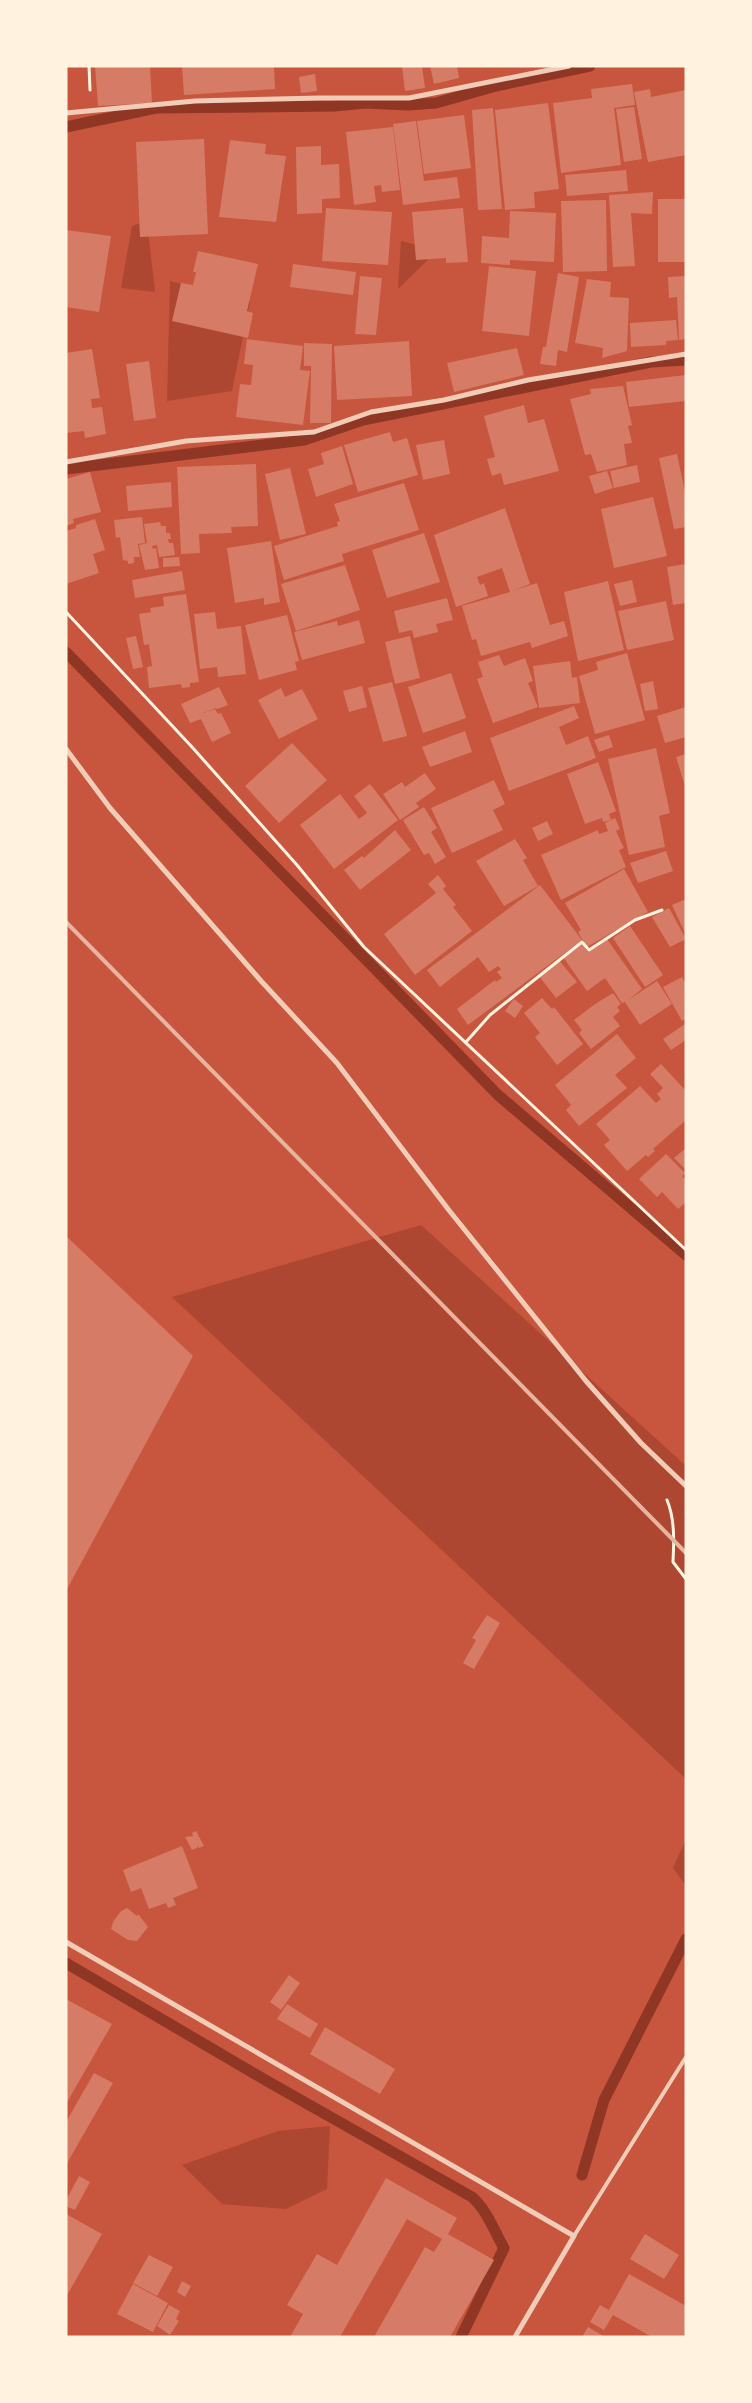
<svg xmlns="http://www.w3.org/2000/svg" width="752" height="2403" font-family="Georgia,serif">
<rect width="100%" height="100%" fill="#c8553d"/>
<g fill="#ae4732">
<polygon points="147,221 155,292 121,288 132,226"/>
<polygon points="401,241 438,250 398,289"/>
<polygon points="170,281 250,302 232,391 167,401"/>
<polygon points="421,1225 686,1466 686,1779 172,1297"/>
<polygon points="686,1839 686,1886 673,1868"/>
<polygon points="330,2126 327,2189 286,2209 222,2204 182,2165 278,2131"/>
</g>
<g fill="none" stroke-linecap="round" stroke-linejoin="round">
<g stroke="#8f3625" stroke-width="11">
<polyline points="66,127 156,108 334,106 366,103 408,105 436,103 496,86 590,66"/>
<polyline points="66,469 304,440 363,420 651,362 686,360"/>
<polyline points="66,652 498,1095 686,1255"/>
<path d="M66,1963l201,118 205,116c15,13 22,34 32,51l-43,89"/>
<polyline points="582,2175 604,2100 686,1939"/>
</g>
</g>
<g fill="#d67c66">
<polygon points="95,66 150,66 152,103 98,106"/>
<polygon points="182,66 274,66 275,89 184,95"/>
<polygon points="402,66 422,66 425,88 405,91"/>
<polygon points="430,66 457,66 459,78 434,84"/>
<polygon points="315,74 317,91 301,93 299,77"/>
<polygon points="632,84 635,105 614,108 621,165 561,173 553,103 592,98 591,89"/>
<polygon points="650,89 651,97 686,90 686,155 648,162 634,92"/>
<polygon points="548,103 559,189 534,192 535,208 505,210 495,110"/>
<polygon points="634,107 642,159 624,162 616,109"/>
<polygon points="493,108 502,209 478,210 472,110"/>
<polygon points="464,115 471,168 424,174 417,121"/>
<polygon points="416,121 424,181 457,177 460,198 403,205 393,124"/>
<polygon points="393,127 400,190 382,192 381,185 374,186 376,202 354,205 346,132"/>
<polygon points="204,139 208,234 140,237 136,142"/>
<polygon points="230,140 266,144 265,154 286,156 276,222 219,217"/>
<polygon points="321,146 321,165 339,164 340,198 322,199 322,213 297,214 296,147"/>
<polygon points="626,170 628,191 567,196 565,175"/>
<polygon points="653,192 652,214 631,213 635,266 613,267 609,195"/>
<rect x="658" y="199" width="28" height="63"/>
<polygon points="606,200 607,271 563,272 561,201"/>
<polygon points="326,208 392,212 388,265 322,261"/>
<polygon points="463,208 468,262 446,263 446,258 416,260 412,212"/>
<polygon points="510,211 556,213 554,262 510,260 510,265 481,263 482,236 509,238"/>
<polygon points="66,230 111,236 99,312 66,307"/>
<polygon points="198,251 258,264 247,311 253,313 248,338 172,321 181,283 193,285 196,272 193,272"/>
<polygon points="293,264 356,272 353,295 290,287"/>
<polygon points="489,266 536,271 529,336 482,331"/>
<polygon points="558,273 579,277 567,352 558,350 556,366 540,364 543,347 546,347"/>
<polygon points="360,276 382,278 376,335 355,334"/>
<polygon points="686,276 686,339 679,340 677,297 669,298 668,277"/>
<polygon points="587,279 611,282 610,297 629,298 627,351 602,358 603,348 575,343"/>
<polygon points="676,320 678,340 666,341 666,345 631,347 630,323"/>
<polygon points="247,339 303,346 300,370 310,371 303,425 236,417 240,384 251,385 253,365 244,364"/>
<polygon points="409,341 412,396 337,400 334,346"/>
<polygon points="304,343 332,344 331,423 310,423 311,366 304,366"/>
<polygon points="517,348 524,375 454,392 447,363"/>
<polygon points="92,349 100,398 91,399 92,408 102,407 106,434 85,438 84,431 66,433 66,353"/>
<polygon points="149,361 156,418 134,421 126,364"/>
<polygon points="686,375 686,401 629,407 626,382"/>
<polygon points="623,386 632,425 628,426 632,443 624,444 627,465 597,472 591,454 585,455 570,399 591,394 590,389"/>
<polygon points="524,405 528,423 544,419 559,471 504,485 501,473 492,476 487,459 495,457 484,416"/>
<polygon points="390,432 393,442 407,438 418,475 358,492 344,445"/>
<polygon points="444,440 450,474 423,480 416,445"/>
<polygon points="342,446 353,484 316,497 308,469 324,464 321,453"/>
<polygon points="677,454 686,497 686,527 674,529 659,458"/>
<polygon points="256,464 258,526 231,527 232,533 199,534 200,553 181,554 177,467"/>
<polygon points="637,465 640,482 614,488 610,471"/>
<polygon points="290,468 306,534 280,540 265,474"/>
<polygon points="607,471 613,488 595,494 589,476"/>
<polygon points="90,472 101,512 73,519 74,523 66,526 66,479"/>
<polygon points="171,482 172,507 128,511 126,486"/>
<polygon points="404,483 419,530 342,554 344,561 284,580 274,546 338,526 337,522 340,521 334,504"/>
<polygon points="653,497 667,556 614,568 601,509"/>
<polygon points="505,508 530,584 512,591 537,583 550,625 564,621 568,636 532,648 530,642 481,656 476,639 472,640 462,606 510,592 502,568 477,577 480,585 484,583 488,596 456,607 434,535"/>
<polygon points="142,517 145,543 138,544 140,557 134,557 134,563 128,564 128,561 123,560 120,537 116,538 114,520"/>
<polygon points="95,519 105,550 93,554 99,573 66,584 66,531 76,528 76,525"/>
<polygon points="160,522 161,526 166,526 166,533 170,533 171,539 168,539 169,543 173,543 175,555 159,557 157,545 152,546 153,549 156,548 159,568 145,570 139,545 147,543 144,524"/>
<polygon points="424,533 440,582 387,598 372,550"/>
<polygon points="271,541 280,602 264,605 264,598 235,603 227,548"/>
<polygon points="179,557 180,566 163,567 163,558"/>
<polygon points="686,564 686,603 673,605 667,567"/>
<polygon points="345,565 360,610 296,631 281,584"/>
<polygon points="182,571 185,590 135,598 132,580"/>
<polygon points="632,580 637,602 620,606 614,584"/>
<polygon points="608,581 624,650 578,661 564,592"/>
<polygon points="186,594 199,682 190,683 190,687 182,688 181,684 149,688 147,667 152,666 149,644 144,645 139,614 151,612 150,608 164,606 163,597"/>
<polygon points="447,598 453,620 436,624 438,632 414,638 412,630 399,633 394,611"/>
<polygon points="666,601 674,640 627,650 618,611"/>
<polygon points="215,612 217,629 241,626 246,674 218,677 217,667 200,669 194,614"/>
<polygon points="287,615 299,661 295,662 297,670 259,680 245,625"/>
<polygon points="359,620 365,643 302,660 294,632 337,621 338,626"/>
<polygon points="136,636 143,667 133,669 126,638"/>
<polygon points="410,636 420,678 395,684 385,642"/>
<polygon points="627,653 645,720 595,734 579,676 598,670 596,662"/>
<polygon points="499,655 504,666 525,658 533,681 528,683 538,707 493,723 477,679 483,677 478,662"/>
<polygon points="570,661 572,678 577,677 580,703 539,708 533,666"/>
<polygon points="451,673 466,718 423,733 408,687"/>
<polygon points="653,681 658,709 645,711 640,684"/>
<polygon points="392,682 407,736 383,742 368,688"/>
<polygon points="362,686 367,707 349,712 343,691"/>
<polygon points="219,687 228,705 217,709 216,708 198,715 215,709 218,714 221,713 231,733 212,742 201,719 190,723 181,704"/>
<polygon points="281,688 285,697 302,689 318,719 279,739 258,700"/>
<polygon points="574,706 579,718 559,727 566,745 588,736 596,758 509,791 490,738"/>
<polygon points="686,707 686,737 665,743 657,716"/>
<polygon points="465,731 472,752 430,767 422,747"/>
<polygon points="609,735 613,747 599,752 594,740"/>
<polygon points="292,743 327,780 279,823 245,786"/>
<polygon points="656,748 670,813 659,816 665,847 629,855 608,759"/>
<polygon points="686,754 686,786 685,786 676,757"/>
<polygon points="598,762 616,811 609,814 611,820 603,822 602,818 585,824 567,774"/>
<polygon points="425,773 436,789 416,803 419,807 400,820 383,794 402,782 405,787"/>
<polygon points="494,780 505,804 493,810 503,830 452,853 431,808"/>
<polygon points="370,784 398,820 334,869 300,825 340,794 359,819 367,813 354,796"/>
<polygon points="424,807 437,828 431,832 446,857 435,864 429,853 424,855 403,820"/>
<polygon points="615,818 620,829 616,831 624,848 619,850 626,867 561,900 541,855 598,830 599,834 608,831 605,823"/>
<polygon points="547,821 553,834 538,841 532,828"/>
<polygon points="395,830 411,850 360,890 344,870 362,856 364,858"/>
<polygon points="515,839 527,858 523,860 538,886 504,906 476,861"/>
<polygon points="666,851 673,871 638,883 630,863"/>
<polygon points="624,869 648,912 587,947 578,932 581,930 565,903"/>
<polygon points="438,875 446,886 443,889 456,905 453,907 472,931 415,975 384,934 436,893 428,884"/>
<polygon points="540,885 582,940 468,1025 457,1009 495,980 496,982 502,978 497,972 501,969 498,966 489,972 478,957 440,987 427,970"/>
<polygon points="686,899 686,935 672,905"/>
<polygon points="669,908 686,939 670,947 652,917"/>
<polygon points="630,926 663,975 645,987 613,938"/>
<polygon points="607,939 642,989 628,1000 657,981 672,1004 640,1025 625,1002 622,1003 605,978 587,991 563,957 582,944 588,952"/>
<polygon points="559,960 577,982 556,998 539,976"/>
<polygon points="682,977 686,985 686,1019 682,1021 663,987"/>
<polygon points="613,993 621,1004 617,1007 620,1011 613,1017 620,1026 591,1049 579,1033 582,1030 574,1020 595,1004"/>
<polygon points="542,998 552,1009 554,1007 583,1044 557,1065 535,1037 540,1033 524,1013"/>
<polygon points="514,999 523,1006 515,1018 505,1011"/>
<polygon points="685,1024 686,1040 671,1050 663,1039"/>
<polygon points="617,1034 636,1058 615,1075 627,1088 579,1126 566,1110 571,1105 555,1085"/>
<polygon points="661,1064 686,1091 686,1120 653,1149 655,1151 648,1157 646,1155 627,1171 604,1145 610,1140 596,1124 640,1086 656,1103 661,1099 657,1094 663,1088 650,1074"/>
<polygon points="686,1148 686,1170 674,1158"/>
<polygon points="666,1154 685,1173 682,1176 686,1180 686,1202 678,1209 662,1192 657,1197 639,1179"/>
<polygon points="66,1236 193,1356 66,1591"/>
<polygon points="487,1615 500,1623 474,1669 463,1663 476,1640 472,1638"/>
<polygon points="196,1831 204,1846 199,1848 197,1846 197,1848 192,1850 185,1837 193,1836 192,1833"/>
<polygon points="182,1846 198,1888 173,1898 176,1905 168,1908 166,1903 149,1909 141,1888 131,1892 123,1870"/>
<polygon points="127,1908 137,1916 138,1914 148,1927 137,1941 128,1940 111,1929 113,1922 121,1911"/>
<polygon points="289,1975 300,1983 281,2010 270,2002"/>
<polygon points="66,1999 112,2024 66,2104"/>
<polygon points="287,2004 318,2024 310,2038 277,2019"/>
<polygon points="325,2027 395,2069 380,2094 310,2054"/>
<polygon points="94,2073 113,2083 66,2165 66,2122"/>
<polygon points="79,2176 90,2182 75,2210 66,2206 66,2200"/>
<polygon points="386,2178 457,2218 448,2234 494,2260 450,2337 374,2337 425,2247 434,2252 442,2239 407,2219 340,2337 290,2337 303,2314 287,2305 317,2254 337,2265"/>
<polygon points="66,2214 102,2234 66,2297"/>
<polygon points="645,2234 679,2255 664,2279 630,2259"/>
<polygon points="149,2255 173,2267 157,2296 133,2283"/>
<polygon points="629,2274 686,2306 686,2337 652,2337 613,2315 604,2330 590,2322 600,2305 609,2310"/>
<polygon points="182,2281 191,2286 185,2297 177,2292"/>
<polygon points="133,2284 168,2303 153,2332 117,2314"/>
<polygon points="169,2305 180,2311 176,2319 179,2321 170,2335 157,2326"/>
<polygon points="588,2327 605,2337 582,2337"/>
</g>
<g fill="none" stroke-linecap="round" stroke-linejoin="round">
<g stroke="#fff3e0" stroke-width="3">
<polyline points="89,66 90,90"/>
<polyline points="66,612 192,747 297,865 364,947 686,1250"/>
<polyline points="466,1042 490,1015 582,942 589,950 635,920 662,910"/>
<path d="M667,1500c8,19 7,42 6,62l13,17"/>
</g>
<polyline stroke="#f1ccb7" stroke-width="4" points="574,2236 686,2057"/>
<g stroke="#f1ccb7" stroke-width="5">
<polyline points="66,113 195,101 320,98 409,98 569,66"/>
<polyline points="66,462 186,441 314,432 371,412 444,400 528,380 686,354"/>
<polyline points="66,749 110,808 262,982 337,1063 448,1209 586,1381 641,1443 686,1486"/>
<polyline points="66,1942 574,2236 515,2337"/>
</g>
<polyline stroke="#e9b49f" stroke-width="4" points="66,922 686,1553"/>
</g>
<rect width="752" height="2403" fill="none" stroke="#fff3e0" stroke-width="135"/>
</svg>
